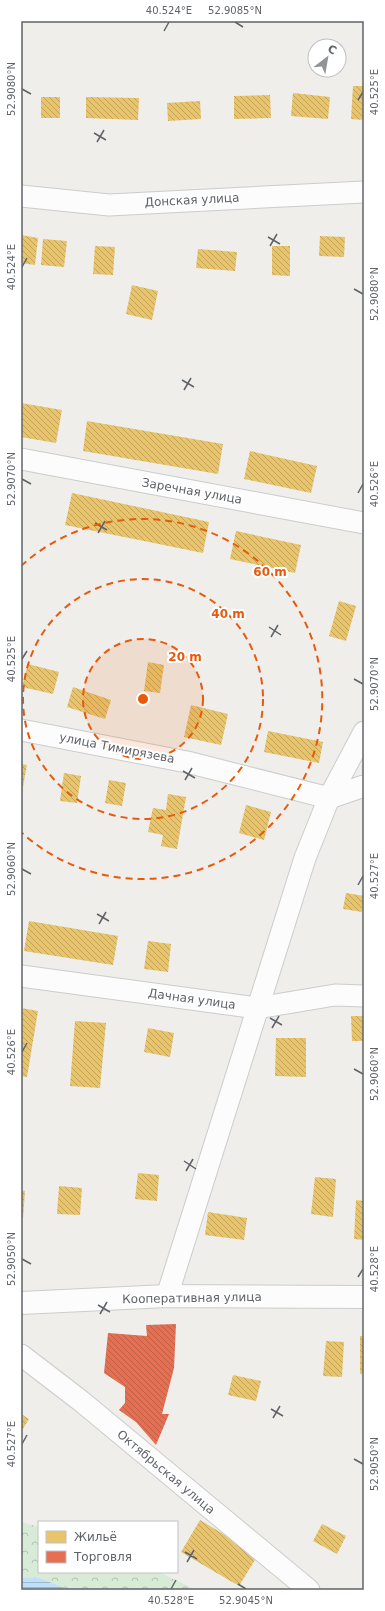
<svg xmlns="http://www.w3.org/2000/svg" width="385" height="1611" font-family="'DejaVu Sans',sans-serif">
<defs>
<pattern id="forest-crowns" width="20" height="18" patternUnits="userSpaceOnUse"><rect width="20" height="18" fill="#d8ebd6"/><path d="M2 6a3 3 0 1 1 6 0M12 15a3 3 0 1 1 6 0" fill="none" stroke="#b2c2b1"/></pattern>
<pattern id="water-rules" width="6" height="5" patternUnits="userSpaceOnUse"><rect width="6" height="5" fill="#bfe0f9"/><path d="M0 2.5h6" fill="none" stroke="#9eb9cd"/></pattern>
<pattern id="homes-back-hatch" width="6" height="6" patternUnits="userSpaceOnUse"><rect width="6" height="6" fill="#e9c46a"/><path d="M-1 5l2 2M0 0l6 6M5-1l2 2" fill="none" stroke="#c0a35b"/></pattern>
<pattern id="shops-back-hatch" width="6" height="6" patternUnits="userSpaceOnUse"><rect width="6" height="6" fill="#e76f51"/><path d="M-1 5l2 2M0 0l6 6M5-1l2 2" fill="none" stroke="#be5f47"/></pattern>
</defs>
<rect width="100%" height="100%" fill="#efeeea"/>
<polygon fill="url(#forest-crowns)" points="21,1522 39,1527 39,1572 159,1572 196,1590 70,1590 39,1578 21,1578"/>
<polygon fill="url(#water-rules)" points="21,1578 39,1578 70,1590 21,1590"/>
<g fill="url(#homes-back-hatch)">
<polygon points="353,86 364,86 364,120 351,119"/>
<polygon points="293,93 330,97 328,119 291,116"/>
<polygon points="270,95 271,118 234,119 234,96"/>
<rect x="41" y="97" width="19" height="21"/>
<polygon points="86,97 139,98 138,120 86,118"/>
<polygon points="200,101 201,119 168,121 167,103"/>
<polygon points="21,235 38,238 35,265 21,263"/>
<polygon points="320,236 345,237 344,257 319,256"/>
<polygon points="43,239 67,241 64,267 41,265"/>
<polygon points="95,246 115,247 113,275 93,274"/>
<polygon points="272,246 290,246 290,276 272,275"/>
<polygon points="198,249 237,252 235,271 196,268"/>
<polygon points="132,285 158,291 152,320 126,314"/>
<polygon points="21,403 62,410 56,443 21,437"/>
<polygon points="87,421 223,444 218,474 83,451"/>
<polygon points="250,451 317,466 311,493 244,479"/>
<polygon points="72,493 209,522 203,553 65,525"/>
<polygon points="236,531 301,545 295,573 230,559"/>
<polygon points="339,601 356,606 346,641 329,636"/>
<polygon points="148,662 164,665 160,693 144,691"/>
<polygon points="28,664 59,672 53,694 22,687"/>
<polygon points="73,687 111,700 105,719 67,707"/>
<polygon points="191,705 228,714 221,745 184,737"/>
<polygon points="268,731 323,742 319,763 264,752"/>
<polygon points="21,764 27,765 22,792 21,792"/>
<polygon points="64,773 81,776 77,803 60,801"/>
<polygon points="109,780 126,783 122,806 105,803"/>
<polygon points="168,794 186,797 177,849 161,846 163,835 148,832 153,808 166,810"/>
<polygon points="246,805 271,812 264,840 239,833"/>
<polygon points="346,893 364,896 362,912 343,909"/>
<polygon points="29,921 118,936 113,965 24,951"/>
<polygon points="148,941 171,944 168,972 144,969"/>
<polygon points="21,1008 38,1011 27,1077 21,1076"/>
<polygon points="351,1016 364,1016 364,1041 352,1041"/>
<polygon points="75,1021 106,1023 100,1088 70,1086"/>
<polygon points="148,1028 174,1033 170,1057 144,1052"/>
<polygon points="276,1038 306,1038 306,1077 275,1076"/>
<polygon points="138,1173 159,1175 157,1201 135,1199"/>
<polygon points="315,1177 336,1179 333,1217 311,1214"/>
<polygon points="59,1186 82,1188 80,1215 57,1214"/>
<polygon points="21,1190 25,1191 23,1218 21,1218"/>
<polygon points="356,1200 364,1201 364,1240 354,1239"/>
<polygon points="208,1212 247,1218 244,1240 205,1235"/>
<rect x="360" y="1336" width="4" height="38"/>
<polygon points="326,1341 344,1342 342,1377 323,1376"/>
<polygon points="233,1375 261,1381 256,1401 228,1395"/>
<polygon points="21,1414 29,1419 21,1432"/>
<polygon points="200,1520 258,1555 239,1586 181,1552"/>
<polygon points="322,1524 346,1536 337,1554 313,1541"/>
</g>
<polygon fill="url(#shops-back-hatch)" points="176,1324 174,1368 162,1414 169,1414 156,1445 136,1422 119,1410 125,1403 125,1387 104,1373 108,1333 147,1336 146,1325"/>
<g fill="none" stroke-linecap="round" stroke-linejoin="round">
<defs>
<g id="minor">
<polyline points="21,196 109,205 364,192"/>
<polyline points="21,459 364,523"/>
<polyline points="21,730 187,762 329,798 364,786"/>
<polyline points="21,976 257,1008 335,995 364,996"/>
<polyline points="167,1296 305,858 329,798 364,732"/>
<polyline points="21,1355 81,1401 309,1590"/>
</g>
<polyline id="tertiary" points="21,1303 167,1296 364,1297"/>
</defs>
<use href="#minor" stroke="#cbcccc" stroke-width="23"/>
<use href="#tertiary" stroke="#cbcccc" stroke-width="24"/>
<use href="#minor" stroke="#fdfcfc" stroke-width="21"/>
<use href="#tertiary" stroke="#fdfcfc" stroke-width="22"/>
</g>
<path fill="none" stroke="#5f6368" stroke-width="1.5" d="M235,22l8,5M164,31l5,-9M22,89l9,5M358,100l5,-8M94,133l12,7M97,142l7,-12M268,237l12,7M270,246l7,-12M22,267l5,-9M354,289l9,5M182,380l12,7M184,390l7,-12M22,479l9,5M358,493l5,-9M95,523l12,7M98,533l7,-12M269,627l12,8M271,637l7,-12M22,659l5,-8M354,679l9,5M183,771l12,7M185,780l7,-12M22,869l9,5M358,885l5,-9M97,914l12,7M99,924l7,-12M270,1018l12,7M272,1028l7,-12M22,1052l5,-9M354,1069l9,5M184,1161l12,8M186,1171l7,-12M22,1259l9,5M358,1277l5,-8M98,1305l12,7M100,1314l7,-12M271,1409l12,7M273,1418l7,-12M22,1444l5,-9M354,1459l9,5M185,1552l12,7M187,1562l7,-12M238,1584l8,5M171,1589l5,-9"/>
<circle cx="143" cy="699" r="60" fill="#e8590c" fill-opacity=".12"/>
<g fill="none" stroke="#e8590c" stroke-width="2" stroke-dasharray="7 5">
<circle cx="143" cy="699" r="60"/>
<circle cx="143" cy="699" r="120"/>
<path d="M21 566A180 180 0 1 1 21 832"/>
</g>
<g text-anchor="middle" dominant-baseline="central" stroke-width="4" stroke-linejoin="round" paint-order="stroke">
<g font-size="12" fill="#5f6368" stroke="#fff">
<text transform="translate(192 200) rotate(-3)">Донская улица</text>
<text transform="translate(192 491) rotate(10)">Заречная улица</text>
<text transform="translate(117 748) rotate(11)">улица Тимирязева</text>
<text transform="translate(192 999) rotate(8)">Дачная улица</text>
<text transform="translate(192 1298) rotate(-1)">Кооперативная улица</text>
<text transform="translate(166 1472) rotate(40)">Октябрьская улица</text>
</g>
</g>
<circle cx="143" cy="699" r="6" fill="#e8590c" stroke="#fff" stroke-width="2"/>
<g font-size="12" text-anchor="middle" font-weight="bold" fill="#e8590c" stroke="#fff" stroke-width="4" stroke-linejoin="round" paint-order="stroke">
<text x="270" y="576">60 m</text>
<text x="228" y="618">40 m</text>
<text x="185" y="661">20 m</text>
</g>
<rect width="385" height="1611" fill="none" stroke="#ffffff" stroke-width="44"/>
<rect x="38" y="1521" width="140" height="52" fill="#ffffff" stroke="#bfc1c3"/>
<rect x="46" y="1531" width="20" height="12" fill="#e9c46a" stroke="#bfc1c3"/>
<text x="74" y="1541" font-size="12" fill="#5f6368">Жильё</text>
<rect x="46" y="1551" width="20" height="12" fill="#e76f51" stroke="#bfc1c3"/>
<text x="74" y="1561" font-size="12" fill="#5f6368">Торговля</text>
<g transform="translate(327 58) rotate(31)"><circle r="19" fill="#ffffff" stroke="#bfc1c3"/>
<path d="M0-3L7 15L0 10L-7 15Z" fill="#919496"/>
<text y="-6" font-size="11" font-weight="bold" text-anchor="middle" fill="#5f6368">С</text>
</g>
<rect x="22" y="22" width="341" height="1567" fill="none" stroke="#5f6368" stroke-width="1.5"/>
<g font-size="10" text-anchor="middle" fill="#5f6368">
<text x="169" y="14">40.524°E</text>
<text x="235" y="14">52.9085°N</text>
<text transform="translate(11 89) rotate(-90)" y="4">52.9080°N</text>
<text transform="translate(374 92) rotate(-90)" y="4">40.525°E</text>
<text transform="translate(11 267) rotate(-90)" y="4">40.524°E</text>
<text transform="translate(374 294) rotate(-90)" y="4">52.9080°N</text>
<text transform="translate(11 479) rotate(-90)" y="4">52.9070°N</text>
<text transform="translate(374 484) rotate(-90)" y="4">40.526°E</text>
<text transform="translate(11 659) rotate(-90)" y="4">40.525°E</text>
<text transform="translate(374 684) rotate(-90)" y="4">52.9070°N</text>
<text transform="translate(11 869) rotate(-90)" y="4">52.9060°N</text>
<text transform="translate(374 876) rotate(-90)" y="4">40.527°E</text>
<text transform="translate(11 1052) rotate(-90)" y="4">40.526°E</text>
<text transform="translate(374 1074) rotate(-90)" y="4">52.9060°N</text>
<text transform="translate(11 1259) rotate(-90)" y="4">52.9050°N</text>
<text transform="translate(374 1269) rotate(-90)" y="4">40.528°E</text>
<text transform="translate(11 1444) rotate(-90)" y="4">40.527°E</text>
<text transform="translate(374 1464) rotate(-90)" y="4">52.9050°N</text>
<text x="171" y="1604">40.528°E</text>
<text x="246" y="1604">52.9045°N</text>
</g>
</svg>
